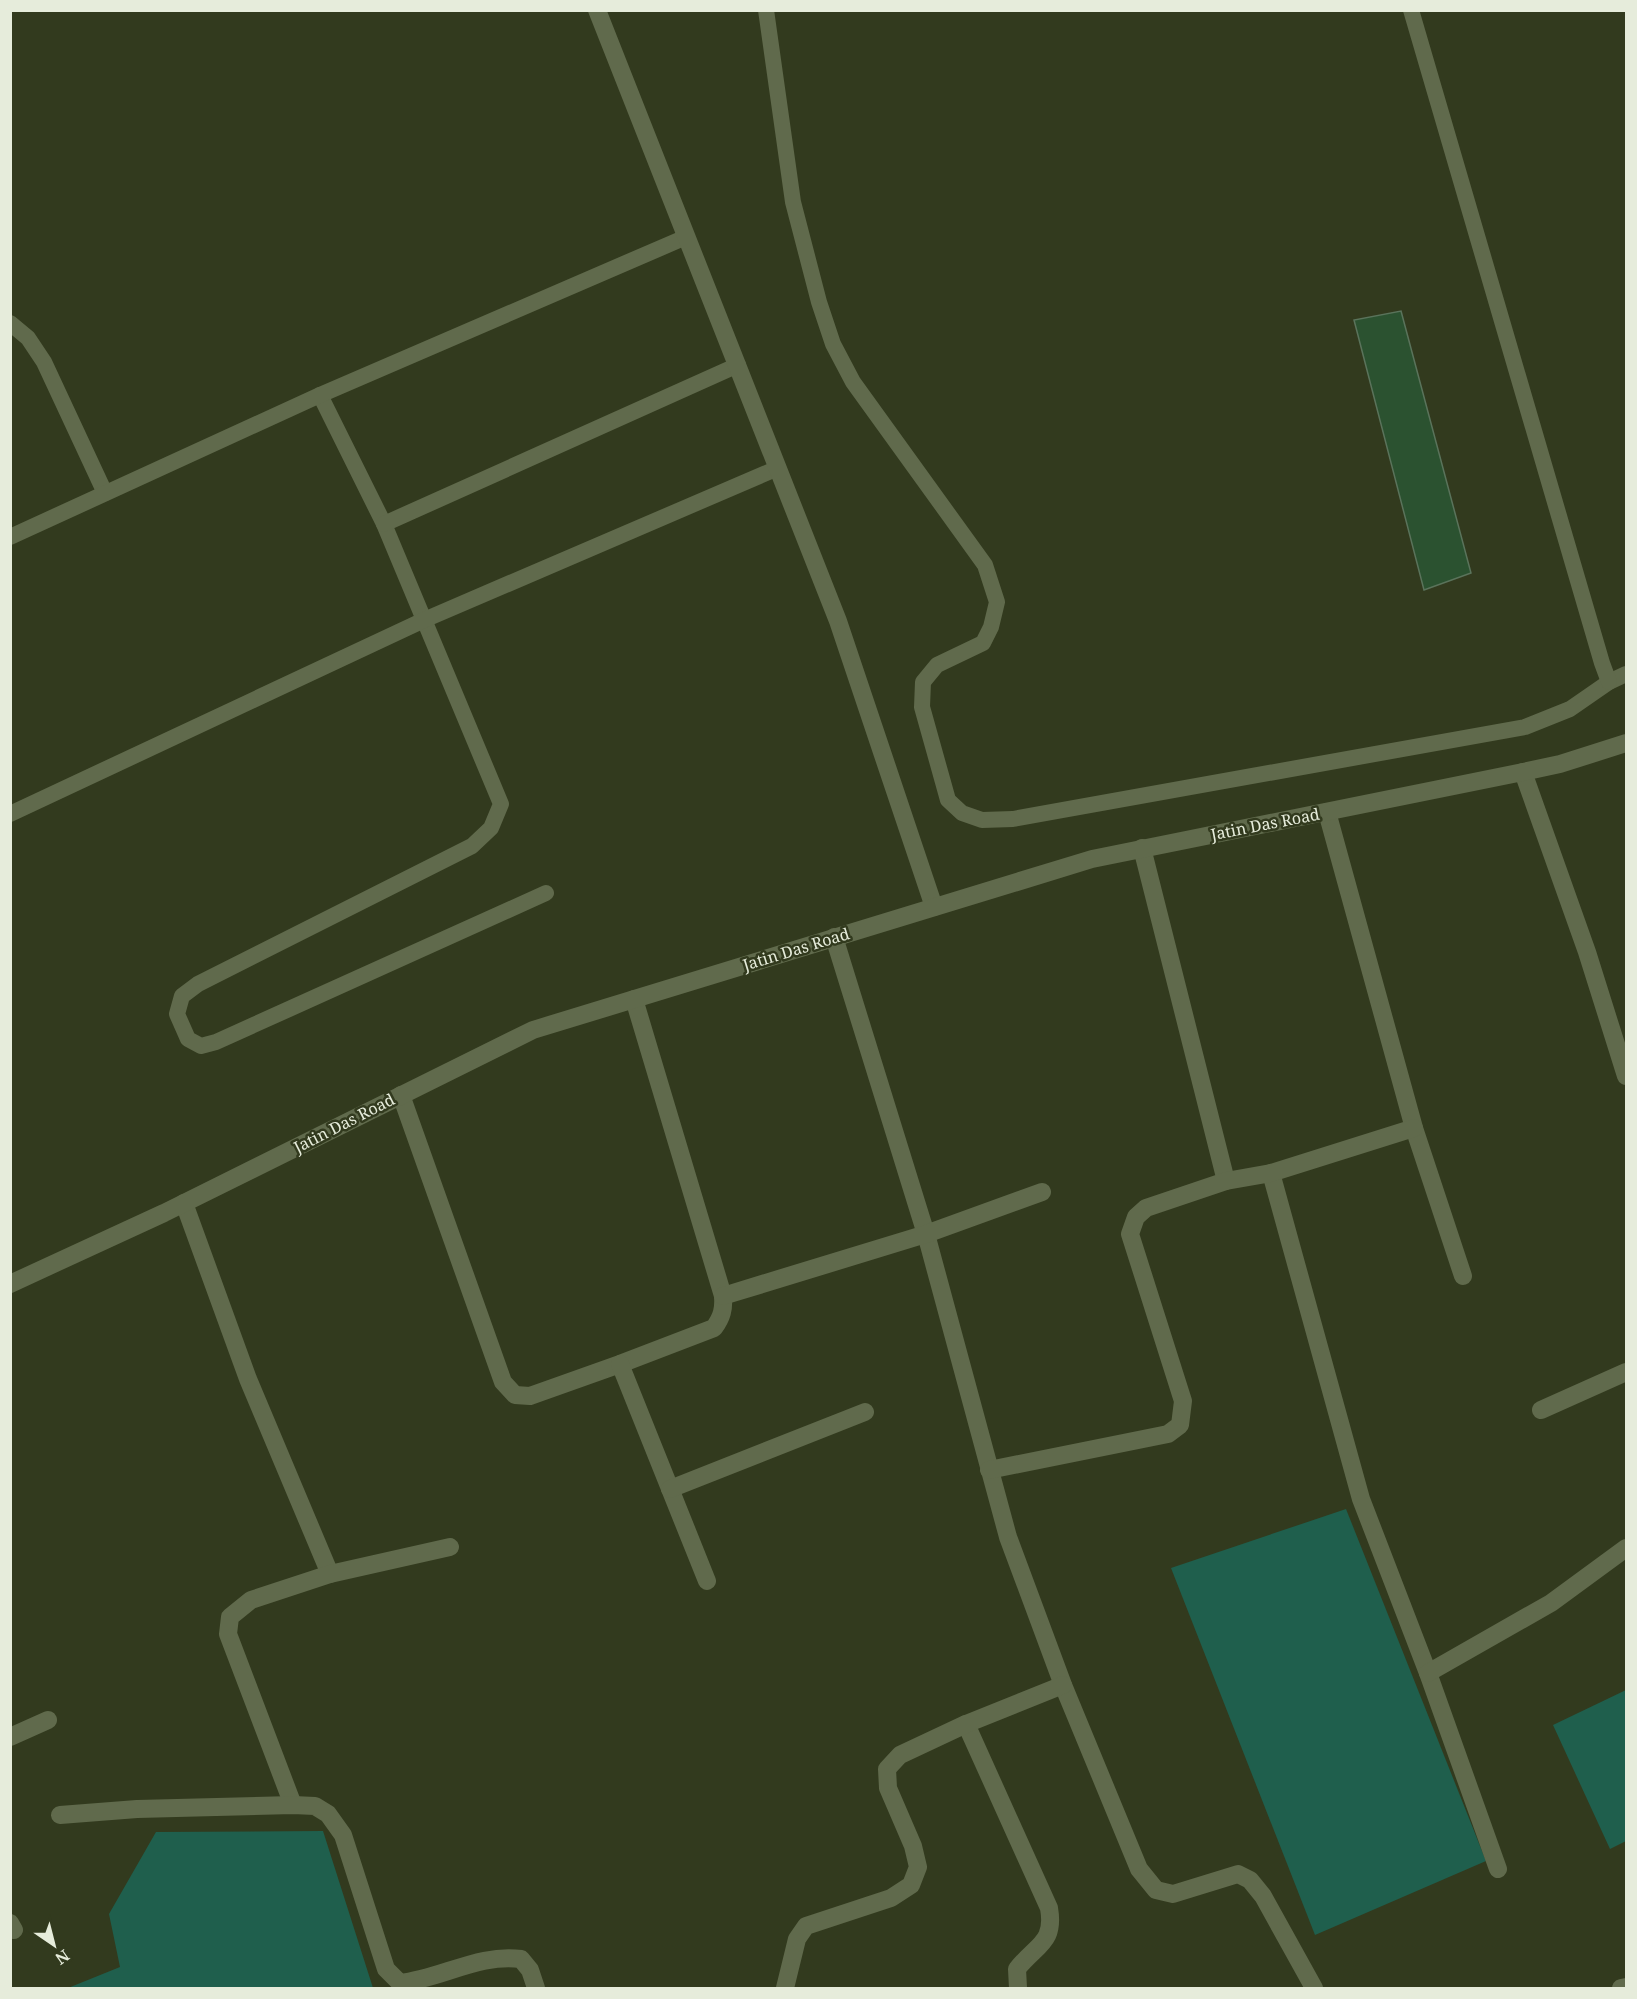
<svg xmlns="http://www.w3.org/2000/svg" width="1637" height="1999" font-family="'Noto Serif',serif">
<rect width="100%" height="100%" fill="#323a1e"/>
<g fill="#1f5f4d">
<polygon points="1346,1509 1486,1861 1315,1935 1171,1568"/>
<polygon points="1626,1690 1626,1841 1610,1849 1553,1725"/>
<polygon points="323,1831 373,1988 68,1988 120,1967 109,1914 156,1832"/>
</g>
<polygon fill="#2b5230" stroke="#5a735b" stroke-width="1.5" points="1401,311 1471,573 1424,590 1354,320"/>
<g fill="none" stroke-linecap="round" stroke-linejoin="round">
<g stroke="#606a4c" stroke-width="16">
<polyline points="766,10 793,202 819,302 833,344 853,382 985,565 997,602 991,627 983,643 937,665 923,682 922,707 948,800 962,813 982,820 1013,819 1525,727 1570,709 1609,682 1626,674"/>
<polyline points="1411,10 1602,663 1609,682"/>
<polyline points="10,323 28,338 44,362 105,493"/>
<polyline points="320,395 384,524 501,804 491,828 472,846 198,984 182,996 177,1014 188,1039 201,1046 216,1042 546,893"/>
<polyline points="384,524 738,365"/>
<polyline points="10,537 320,395 686,237"/>
<polyline points="10,814 424,620 778,468"/>
</g>
<g stroke="#606a4c" stroke-width="18">
<polyline points="597,10 838,621 934,907"/>
<polyline points="1523,772 1587,952 1626,1076"/>
<polyline points="1327,812 1414,1128 1463,1276"/>
<polyline points="1142,848 1226,1181"/>
<polyline points="834,937 926,1234 1008,1537 1063,1685 1139,1869 1156,1890 1173,1894 1238,1874 1250,1880 1263,1896 1314,1988"/>
<path d="M401,1095l102,287 12,13 15,1 90,-32 94,-36c8,-11 10,-19 9,-32l-89,-297"/>
<polyline points="1271,1173 1361,1499 1428,1673 1498,1869"/>
<polyline points="184,1203 248,1379 330,1574"/>
<polyline points="723,1296 926,1234 1042,1192"/>
<polyline points="620,1364 707,1581"/>
<polyline points="1541,1410 1626,1372"/>
<polyline points="989,1470 1168,1434 1180,1425 1183,1401 1130,1234 1136,1217 1146,1208 1226,1181 1271,1173 1414,1128"/>
<polyline points="670,1489 865,1412"/>
<polyline points="1428,1673 1551,1603 1626,1548"/>
<path d="M966,1724l83,184c6,35 -12,36 -32,61l1,19"/>
<polyline points="10,1737 48,1720"/>
<polyline points="293,1805 228,1634 230,1617 251,1600 330,1574 450,1547"/>
<path d="M60,1815l77,-6 156,-4 22,1 13,8 15,21 43,134 14,14c40,-4 80,-30 121,-24l9,11 6,18"/>
<polyline points="10,1923 14,1930"/>
<polyline points="785,1988 797,1939 806,1926 891,1898 911,1885 918,1867 913,1846 888,1788 887,1769 900,1755 966,1724 1063,1685"/>
<polyline points="1621,1988 1626,1987"/>
</g>
<polyline stroke="#606a4c" stroke-width="18" points="10,1284 164,1213 533,1030 1092,859 1523,772 1560,764 1626,743"/>
</g>
<g text-anchor="middle" dominant-baseline="central" stroke-width="5" stroke-linejoin="round" paint-order="stroke">
<g font-size="16" fill="#e6ecdb" stroke="#323a1e">
<text transform="translate(1265 824) rotate(-11)">Jatin Das Road</text>
<text transform="translate(796 949) rotate(-17)">Jatin Das Road</text>
<text transform="translate(344 1123) rotate(-27)">Jatin Das Road</text>
</g>
</g>
<rect width="1637" height="1999" fill="none" stroke="#e6ecdb" stroke-width="24"/>
<g transform="translate(54 1945) rotate(145)" stroke="#323a1e" stroke-width="4.5" paint-order="stroke">
<path d="M0-4.5L10 22L0 15L-10 22Z" fill="#e6ecdb"/>
<text y="-9" font-size="16" font-weight="bold" text-anchor="middle" fill="#e6ecdb">N</text>
</g>
</svg>
